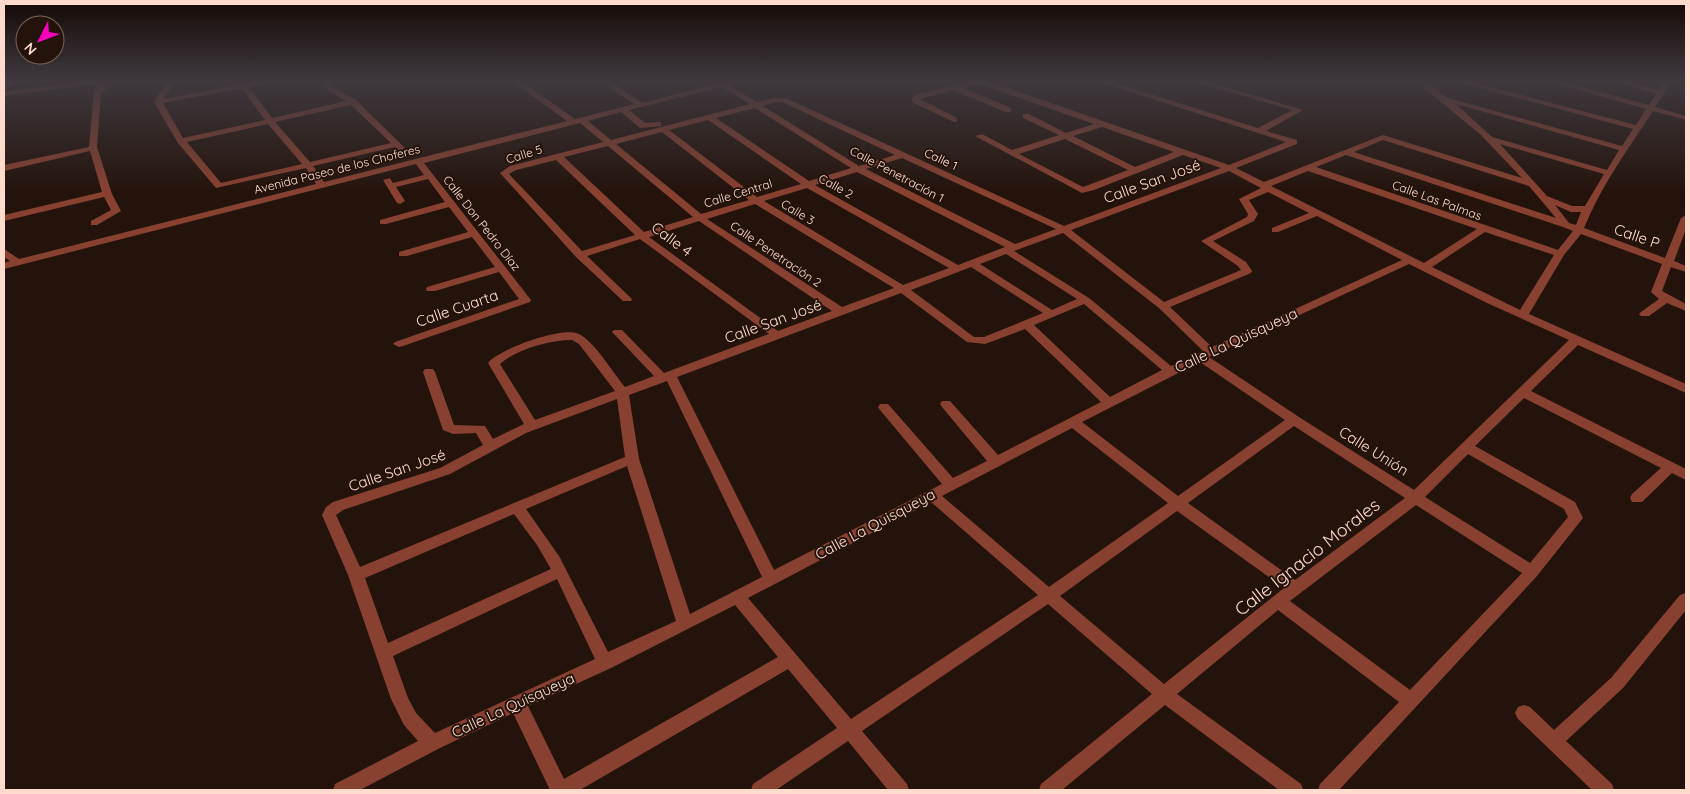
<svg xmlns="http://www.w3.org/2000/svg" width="1690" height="794" font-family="Quicksand,sans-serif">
<rect width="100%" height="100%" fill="#24130b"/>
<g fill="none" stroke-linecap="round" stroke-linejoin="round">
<g fill="#884131" fill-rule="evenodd">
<polygon points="9,81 17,81 4,91 4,85"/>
<polygon points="86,81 107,81 104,85 111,81 120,81 101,93 97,147 112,194 121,211 97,225 91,225 91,221 111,210 104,197 4,221 4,215 102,192 90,151 4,171 4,165 89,147 94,89 97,84 4,96 4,92"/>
<path d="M167,81h8l-11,18 76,-15 -3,-3 9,2 25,-2 -22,6 23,31 74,-17 -19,-11 -4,-9h8l2,6 23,13 55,54 -7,2 -9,-9 -82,19 11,16 243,-61 -55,-40h9l54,38 59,-15 -33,-23h9l32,22 81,-21 17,-1 -11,4 28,17 18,-4h11l278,128 157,-58 -38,-13 -89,35 -12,3 -107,-57 7,-2 30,16 47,-15 -36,-17v-4h6l37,19 28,-9 -115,-40 -16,4 48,20v4h-6l-51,-22 -34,9 37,19v4h-3l-42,-20v-4l4,-4 57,-13h15l241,84 57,-23 -189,-61h12l149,47 34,-18 -99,-29h12l98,29 -37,21 31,9v4l-61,24 28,14 119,-47 139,43 -41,-43 -57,-47 -3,-7h8l1,4 18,13 174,48 11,-17 -178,-48h12l169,44 10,-16 -99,-28h12l90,24 7,-11 -44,-13h13l34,9 5,-9h8l-17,26 31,9v4l-33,-9c-25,38 -52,75 -69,117l81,30 16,-40 5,-3v14l-12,32 12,5v6l-15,-5 -9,24 24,13v7l-19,-8 -18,13h-8l-2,-2 2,-2 18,-13 -8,-7 11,-28 -81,-30 -17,21 -35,59 157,70v9l-108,-48 -47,46 155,78v11l-14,-7 -30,29h-10l-2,-4 2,-4 29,-26 -137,-70 -49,48 100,56 8,16 -46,58 -198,214h-21l2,-6 79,-82 -121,-92 -101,84 124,90 2,6h-24l-114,-85 -103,85h-23l2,-6 111,-90 -104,-90 -186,127 45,53 2,6h-21l-40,-49 -72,49h-25l2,-6 84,-56 -49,-59 -208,121h-30l-37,-77 -75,36 -78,41h-27l2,-6 83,-43 -14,-16 -13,-26 -43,-124 -26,-60 4,-8 7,-5 107,-34 43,-23 -7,-12 -23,1 -10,-4 -20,-58 2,-3h8l2,3 19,53 31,1 8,13 31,-15 -36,-61c11,-14 75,-37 91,-29 16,8 34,39 46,53l29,-11 -40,-42 -2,-2 2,-2h8l42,43 105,-39 -129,-95 -53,17 45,43 -1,2h-8l-47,-44 -76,-84 10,-7 93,-24 -23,-19 -156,40 107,137 -1,2 -127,44 -4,1 -6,-3 2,-2 124,-43 -20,-27 -64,19h-8l-1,-2 1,-2 68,-20 -23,-30 -65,19h-8v-4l69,-20 -19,-25 -63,17h-6v-4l65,-18 -17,-23 -32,8 9,14 -5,3 -3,-1 -14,-23 7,-2 3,5 31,-8 -8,-11 -412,105v-6l6,-2 -6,-4v-8l15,10 297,-75 -10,-16 -90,20 -38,-45 -24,-41zM722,87l28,17 -139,36 -23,-19 33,-9 19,16 21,-2v-4l-16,1 -16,-13zM242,88l23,32 -82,18 -20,-35zM775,102h7l113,53 -36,11 -96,-60zM1456,104l163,46 -12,20 -115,-33zM351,105l40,38 -81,19 -35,-40zM755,108l96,60 -42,13 -93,-63zM708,120l93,64 -44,13 -88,-67zM268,124l34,40 -81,19 -34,-41zM1102,127l72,25 -39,15 -62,-31zM662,132l87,68 -48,14 -85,-70zM1065,139l63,31 -45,17 -64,-33zM1383,140l146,46 27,32 -202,-66zM1500,144l104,30 -19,32h-13l-25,-10zM608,146l85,71 -49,15 -80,-75zM1346,155l217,72 10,4 -15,19 -242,-83zM902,158l154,71 -41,15 -149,-75zM556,160l79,75 -53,16 -73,-77 7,-4zM1229,171l32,17 -22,11 9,15 -1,3 -46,24 37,25 3,4 -77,32 -93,-72zM1308,171l169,58 -53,34 -153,-77zM857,172l148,75 -47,18 -143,-80zM807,188l142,80 -46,17 -139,-84zM1268,192l41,21 -37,15v4h6l39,-16 85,44 -190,87 -42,-40 81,-34 1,-2 -6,-9 -33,-21 41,-20 4,-7 -9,-14zM755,204l139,84 -52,19 -135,-88zM1555,205l16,7h10l-5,13 -7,-2zM699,221l133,90 -54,20 -129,-94zM1485,232l69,23 -34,55 -88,-43zM1063,233l96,75 44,43 -32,15 -82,-68 -75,-47zM1006,254l71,45 -25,11 -72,-46zM1409,264l78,39 82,37 -155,150 -115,-73 -90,-60zM971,267l72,46 -59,24h-10l-63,-47zM901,293l66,49 18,2 40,-15 76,73 -103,53 -48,-54h-8l-2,3 2,3 45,54 -34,17 -65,-74h-8l-2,3 2,3 62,74 -168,86 -97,-193zM1084,304l78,66 -52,27 -76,-72zM572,340l7,4 36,47 -80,29 -35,-56c17,-15 50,-24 72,-24zM1200,362l85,58 -107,76 -96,-74zM667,381l95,196 -72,37 -51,-155 -10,-64zM617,399l8,58 -265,110 -24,-52 7,-5 107,-36 76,-41zM1294,426l111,72 -110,82 -107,-77zM1072,428l96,75 -119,84 -107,-91zM1468,454l96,55 4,8 -38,46 -105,-66zM627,466l49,155 -68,31 -49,-96 -33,-47zM931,502l107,93 -187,124 -103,-121zM1416,505l106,68 -112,117 -120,-89zM1177,511l107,77 -120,96 -104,-88zM514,514l23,31 14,24 -163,74 -23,-65zM557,579l38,80 -160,74 -19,-20 -8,-15 -15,-42zM735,605l43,52 -214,122 -36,-73 83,-38z"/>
<polygon points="1686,593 1686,610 1623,688 1566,741 1612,784 1614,790 1592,790 1518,719 1515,713 1518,707 1524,705 1530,707 1554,730 1611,678 1680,595"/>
</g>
</g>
<linearGradient id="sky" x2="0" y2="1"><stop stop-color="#140a06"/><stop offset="0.42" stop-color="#3f393f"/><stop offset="1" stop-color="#3f393f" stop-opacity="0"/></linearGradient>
<rect width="1690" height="192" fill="url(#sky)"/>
<g text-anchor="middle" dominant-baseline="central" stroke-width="4" stroke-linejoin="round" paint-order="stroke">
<g font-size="12" fill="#ffdbce" stroke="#24130b">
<text transform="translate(524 154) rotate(-17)">Calle 5</text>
<text transform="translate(941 159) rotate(25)">Calle 1</text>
<text transform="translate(337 169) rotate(-14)">Avenida Paseo de los Choferes</text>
<text transform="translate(897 174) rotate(28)">Calle Penetración 1</text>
<text transform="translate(836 186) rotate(29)">Calle 2</text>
<text transform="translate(738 193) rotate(-17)">Calle Central</text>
<text transform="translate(1437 200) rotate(20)">Calle Las Palmas</text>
<text transform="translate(798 212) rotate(31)">Calle 3</text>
<text transform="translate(482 223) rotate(52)">Calle Don Pedro Díaz</text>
<text transform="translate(776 254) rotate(34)">Calle Penetración 2</text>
</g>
<g font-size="15" fill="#ffdbce" stroke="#24130b">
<text transform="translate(1152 181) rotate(-20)">Calle San José</text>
<text transform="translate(1637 236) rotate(19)">Calle P</text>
<text transform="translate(672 239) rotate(37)">Calle 4</text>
<text transform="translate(457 308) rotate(-19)">Calle Cuarta</text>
<text transform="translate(773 321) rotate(-20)">Calle San José</text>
<text transform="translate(1236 340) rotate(-25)">Calle La Quisqueya</text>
<text transform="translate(1374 451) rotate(32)">Calle Unión</text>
<text transform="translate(397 470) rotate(-19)">Calle San José</text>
<text transform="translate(875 524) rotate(-28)">Calle La Quisqueya</text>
<text transform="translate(513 705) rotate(-25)">Calle La Quisqueya</text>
</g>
<g font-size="18" fill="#ffdbce" stroke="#24130b">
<text transform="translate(1307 557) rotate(-38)">Calle Ignacio Morales</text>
</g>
</g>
<rect width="1690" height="794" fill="none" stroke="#ffdbce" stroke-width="10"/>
<g transform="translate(40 40) rotate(228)"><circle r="24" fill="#24130b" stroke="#7c6359"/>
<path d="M0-4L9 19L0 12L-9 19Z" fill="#f900bd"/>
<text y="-8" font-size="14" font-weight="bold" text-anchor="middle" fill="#ffdbce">N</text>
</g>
</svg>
